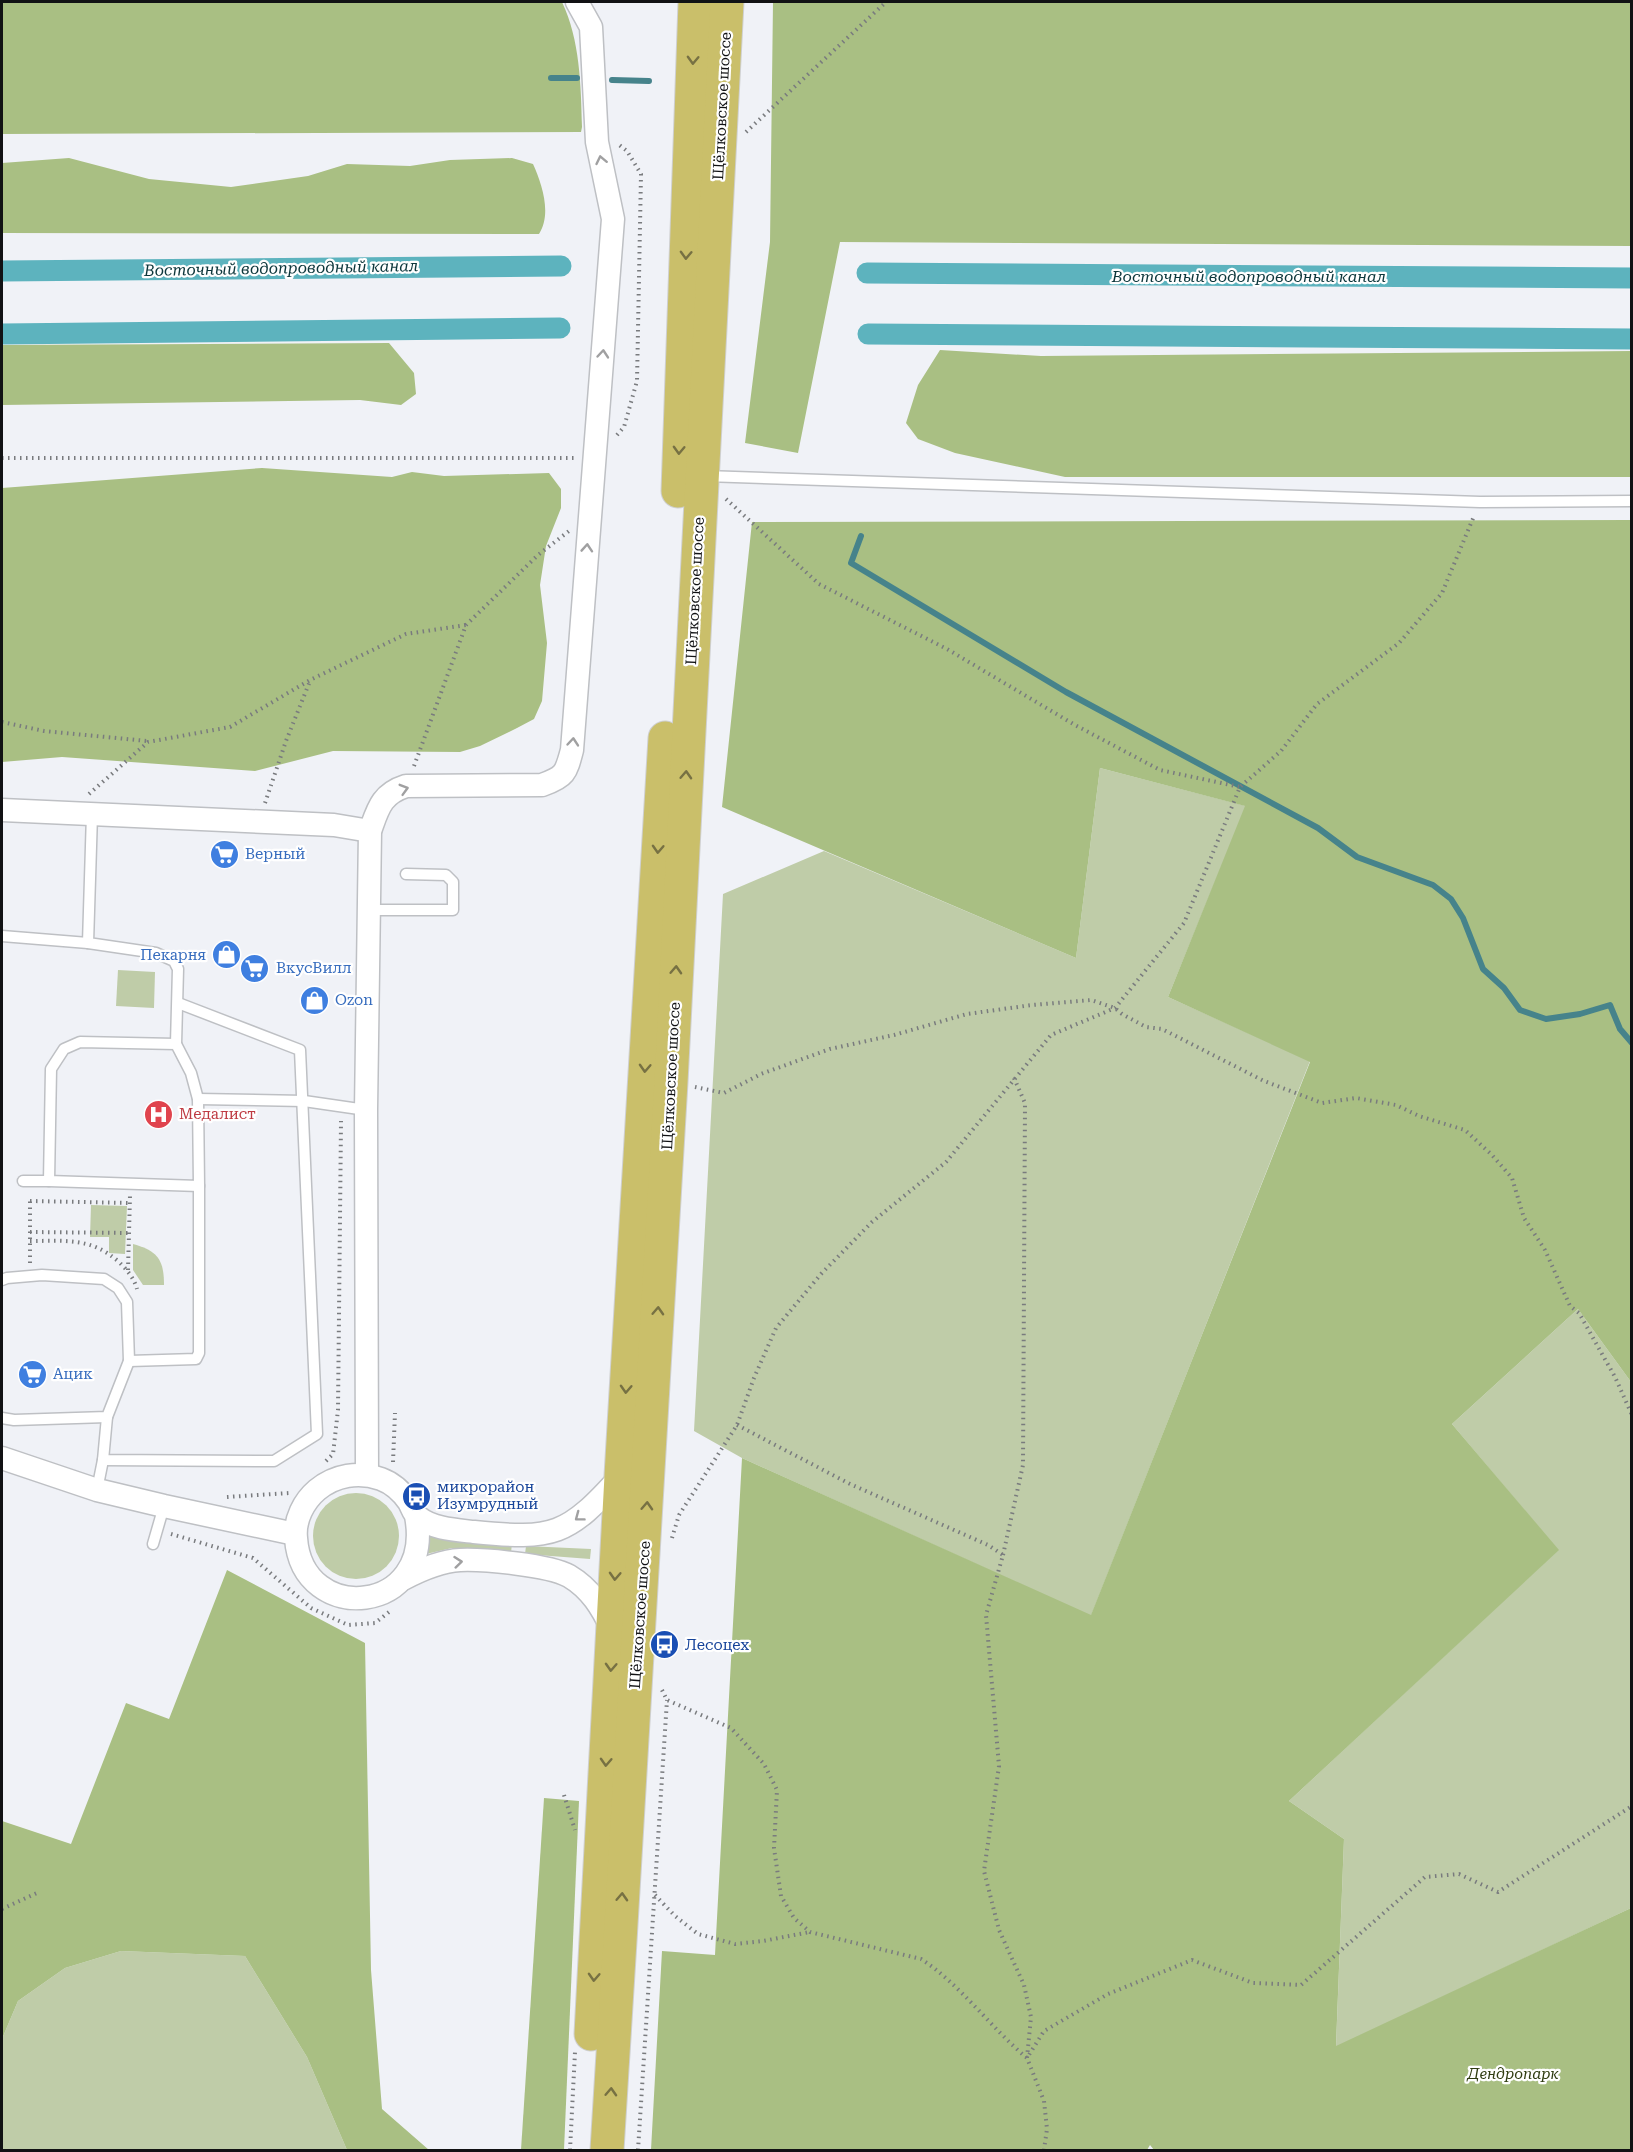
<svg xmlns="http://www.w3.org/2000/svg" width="1633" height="2152" font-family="'Roboto Serif',serif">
<rect width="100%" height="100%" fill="#f0f2f7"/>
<g fill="#bfcca8">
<polygon points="1100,768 1246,806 1168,997 1310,1061 1091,1616 742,1458 694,1431 723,894 824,851 1076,958"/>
<polygon points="118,970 155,972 154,1008 116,1006"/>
<polygon points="91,1205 127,1206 125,1254 109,1253 109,1237 90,1237"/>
<path d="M133,1244c25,7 31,16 31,41h-21l-10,-15z"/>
<polygon points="1578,1309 1631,1382 1631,1908 1336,2047 1344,1839 1289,1801 1558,1550 1452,1424"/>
<circle cx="356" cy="1536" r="43"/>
<polygon points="427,1531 512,1543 511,1553 452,1548 426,1554"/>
<polygon points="526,1546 591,1549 590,1559 525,1554"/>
<polygon points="121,1951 245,1956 307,2057 347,2150 2,2150 2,2039 18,2001 65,1968"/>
</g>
<g fill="#a9bf83">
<path d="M2,2h560c18,38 19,83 20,125l-1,5 -579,2z"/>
<polygon points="773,2 1631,2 1631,246 840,242 798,453 745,443 770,242"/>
<path d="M69,158l80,21 82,8 77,-11 39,-12 63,2 40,-6 62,-2 21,6c9,20 19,50 6,70l-537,-1v-70z"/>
<polygon points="389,343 414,373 416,394 401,405 360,400 2,405 2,345"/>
<polygon points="940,350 1041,356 1631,351 1631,477 1065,477 955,453 918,439 906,423 918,385"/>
<polygon points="262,468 392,477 412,472 444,476 549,473 561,489 561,508 546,546 540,585 547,643 542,701 534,719 517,728 480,746 460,752 333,751 255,771 62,757 2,762 2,488"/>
<polygon points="1631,520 1631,1382 1578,1309 1452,1424 1559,1550 1289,1801 1344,1839 1336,2046 1631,1908 1631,2150 1154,2150 1150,2145 1147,2150 651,2150 662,1951 715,1955 742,1458 1091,1615 1310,1062 1168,997 1245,806 1100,768 1076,958 722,807 752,522"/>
<polygon points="227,1570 365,1643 371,1970 382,2109 429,2150 347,2150 307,2057 245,1956 121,1951 65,1968 18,2001 2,2039 2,1821 71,1844 126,1703 169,1719"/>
<polygon points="544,1798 579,1801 564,2150 521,2150"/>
</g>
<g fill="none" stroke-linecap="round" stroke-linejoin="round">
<g stroke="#46838b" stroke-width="6">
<polyline points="551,78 577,78"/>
<polyline points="612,80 649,81"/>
<polyline points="861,536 851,563 1066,692 1318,828 1357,857 1433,885 1451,899 1463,918 1483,969 1504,988 1520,1010 1546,1019 1580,1014 1610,1005 1620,1029 1632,1043"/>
</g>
<g stroke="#5db3be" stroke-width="21">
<polyline points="2,271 561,266"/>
<polyline points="867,273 1632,278"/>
<polyline points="2,334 560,328"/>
<polyline points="868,334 1632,339"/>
</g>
<defs>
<g id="service">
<polyline points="705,476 1480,502 1632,501"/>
<polyline points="92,814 88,943 156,953 174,961 178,969 176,1044"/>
<polyline points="369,910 453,910 453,882 446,875 406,874"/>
<polyline points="2,936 88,943"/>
<polygon points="80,1042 176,1044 191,1073 198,1099 199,1186 49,1181 51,1069 64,1049"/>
<polyline points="198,1099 304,1101 366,1110"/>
<polyline points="23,1181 49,1181"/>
<polyline points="2,1280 7,1278 42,1275 104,1279 118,1288 127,1302 129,1361 107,1417 14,1420 2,1418"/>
<polyline points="129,1361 196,1359 199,1353 199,1186"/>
<polyline points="107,1417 103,1460 274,1461 317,1434 300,1050 178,1003"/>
<polyline points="97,1490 103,1460"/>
<polyline points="153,1544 164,1506"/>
</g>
<g id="minor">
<polyline points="2,810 334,825 370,831"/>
<polyline points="2,1458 97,1490 164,1506 295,1534"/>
<path d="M367,1475l-1,-365 4,-279c8,-22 11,-37 36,-45l136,-1c23,-8 24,-12 30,-35l41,-531 -16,-77 -6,-115 -14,-25"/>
<path d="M416,1516c19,99 -114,111 -120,22 -2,-18 8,-37 21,-48 18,-15 42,-19 64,-11 11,4 21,13 28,23 3,5 4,11 9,15 15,12 38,13 56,15 80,8 93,4 147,-56"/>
<path d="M403,1579c17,-9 37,-18 57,-19 24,-1 89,5 109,16 22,13 33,32 43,53"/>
</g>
<g id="primary">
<polyline points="678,491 695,2"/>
<polyline points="591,2034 621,1476 665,738"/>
<path d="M607,2150c22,-356 45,-712 64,-1068 19,-360 36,-721 56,-1080"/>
</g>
</defs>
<use href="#service" stroke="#bec0c4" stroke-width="13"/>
<use href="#minor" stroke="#bec0c4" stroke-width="25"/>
<use href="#primary" stroke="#cfd0d0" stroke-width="35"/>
<g stroke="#797b7e" stroke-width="4" stroke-dasharray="1.5 4.5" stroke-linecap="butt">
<polyline points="746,132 886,2"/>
<polyline points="617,435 624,427 637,381 641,174 627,151 618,144"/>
<polyline points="2,458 576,458"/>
<polyline points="726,499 819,584 947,649 1075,725 1160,770 1240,787"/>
<polyline points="2,722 44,731 147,741"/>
<polyline points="414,766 466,625 538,555 569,531"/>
<polyline points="89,794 148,742 230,727 310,680 406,634 466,625"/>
<polyline points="265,803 286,741 310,681"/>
<polyline points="695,1087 724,1093 761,1074 830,1049 894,1035 967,1014 1032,1005 1091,1000 1115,1008 1122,1014 1146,1027 1162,1029 1264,1081 1322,1103 1356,1098 1396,1105 1419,1116 1465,1130 1492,1155 1512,1178 1524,1218 1545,1250 1570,1306 1579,1313 1615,1377 1632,1415"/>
<polyline points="30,1201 130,1203"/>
<polyline points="30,1232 129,1233"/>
<path d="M30,1241c35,0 61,-4 89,21 8,8 15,16 18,27"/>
<polyline points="30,1263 30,1198"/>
<polyline points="128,1270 130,1196"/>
<polyline points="737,1425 850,1484 988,1545 1003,1555 986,1615 999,1766 984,1871 999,1930 1024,1985 1031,2017 1027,2058 1044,2101 1047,2129 1044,2150"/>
<polyline points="326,1461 333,1454 338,1410 341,1121"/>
<polyline points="393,1462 395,1413"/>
<polyline points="227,1497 289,1493"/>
<polyline points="171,1534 253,1558 311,1608 348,1625 375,1623 389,1612"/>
<polyline points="672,1538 679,1515 737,1425 754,1378 776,1328 821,1274 872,1222 946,1162 1051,1035 1115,1008 1184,923 1240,787 1281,751 1317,704 1399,643 1442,593 1474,516"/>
<polyline points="1003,1555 1023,1465 1025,1103 1014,1078"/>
<path d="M662,1690l5,10 64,28 33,36 13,26 -3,58 7,48 13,22 16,14 111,27c38,24 70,69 106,99l17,-27 64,-37 84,-34 61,23 48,2 124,-108 34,-3 39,18 134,-86"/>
<polyline points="564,1795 575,1830"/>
<polyline points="655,1895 675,1916 698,1934 735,1944 763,1941 810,1932"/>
<polyline points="2,1909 37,1893"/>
<polyline points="570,2150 575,2052"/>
<polyline points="638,2150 667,1700"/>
</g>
<use href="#service" stroke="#fff" stroke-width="10"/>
<use href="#minor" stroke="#fff" stroke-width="22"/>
<use href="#primary" stroke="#cabf6a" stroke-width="33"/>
</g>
<defs><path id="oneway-chevron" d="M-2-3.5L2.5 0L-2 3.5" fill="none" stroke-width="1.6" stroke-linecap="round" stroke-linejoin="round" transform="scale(1.5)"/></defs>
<g stroke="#777143">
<use href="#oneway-chevron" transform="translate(693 60) rotate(92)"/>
<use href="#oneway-chevron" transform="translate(686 255) rotate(92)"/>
<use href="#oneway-chevron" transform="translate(679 450) rotate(92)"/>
<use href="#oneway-chevron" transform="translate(686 775) rotate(-87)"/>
<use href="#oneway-chevron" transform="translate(658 849) rotate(93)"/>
<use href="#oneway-chevron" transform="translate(676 970) rotate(-87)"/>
<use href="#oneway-chevron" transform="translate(645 1068) rotate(93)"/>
<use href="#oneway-chevron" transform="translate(658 1311) rotate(-87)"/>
<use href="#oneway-chevron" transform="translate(626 1389) rotate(93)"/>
<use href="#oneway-chevron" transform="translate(647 1506) rotate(-87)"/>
<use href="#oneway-chevron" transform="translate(615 1576) rotate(93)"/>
<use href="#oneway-chevron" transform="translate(611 1667) rotate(93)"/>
<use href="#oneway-chevron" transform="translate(606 1762) rotate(93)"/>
<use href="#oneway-chevron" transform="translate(622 1897) rotate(-87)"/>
<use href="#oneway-chevron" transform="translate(594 1977) rotate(93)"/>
<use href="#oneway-chevron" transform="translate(611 2092) rotate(-87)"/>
</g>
<g stroke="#a0a0a1">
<use href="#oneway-chevron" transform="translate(601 160) rotate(-102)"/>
<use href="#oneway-chevron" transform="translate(603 354) rotate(-85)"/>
<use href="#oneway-chevron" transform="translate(587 548) rotate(-86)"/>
<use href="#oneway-chevron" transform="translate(573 742) rotate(-85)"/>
<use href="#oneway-chevron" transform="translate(404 789) rotate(-16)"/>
<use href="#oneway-chevron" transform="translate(579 1517) rotate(143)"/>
<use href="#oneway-chevron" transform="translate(458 1562) rotate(-6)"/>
</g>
<defs>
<symbol id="supermarket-disc" viewBox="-11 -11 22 22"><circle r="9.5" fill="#3f7fe0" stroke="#fff"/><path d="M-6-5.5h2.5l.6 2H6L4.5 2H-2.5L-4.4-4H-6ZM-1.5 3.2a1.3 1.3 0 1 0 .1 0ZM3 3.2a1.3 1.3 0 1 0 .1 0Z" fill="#fff"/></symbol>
<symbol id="shop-disc" viewBox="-11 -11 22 22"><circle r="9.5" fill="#3f7fe0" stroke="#fff"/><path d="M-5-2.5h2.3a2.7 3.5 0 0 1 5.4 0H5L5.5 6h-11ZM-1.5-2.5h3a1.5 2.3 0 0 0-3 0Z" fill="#fff"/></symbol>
<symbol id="hospital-disc" viewBox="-11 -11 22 22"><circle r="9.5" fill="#e0444e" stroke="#fff"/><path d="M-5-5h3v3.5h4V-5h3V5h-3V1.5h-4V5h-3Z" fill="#fff"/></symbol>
<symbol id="bus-disc" viewBox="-11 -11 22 22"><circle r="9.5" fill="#1a4fb4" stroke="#fff"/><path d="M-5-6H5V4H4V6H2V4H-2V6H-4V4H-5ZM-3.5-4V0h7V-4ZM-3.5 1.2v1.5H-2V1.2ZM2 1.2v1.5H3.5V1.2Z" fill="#fff"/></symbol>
</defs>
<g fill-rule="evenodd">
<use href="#supermarket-disc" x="208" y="838" width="33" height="33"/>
<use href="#shop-disc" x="210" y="938" width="33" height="33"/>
<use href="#supermarket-disc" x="238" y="952" width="33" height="33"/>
<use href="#shop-disc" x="298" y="984" width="33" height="33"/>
<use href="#hospital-disc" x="142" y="1098" width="33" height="33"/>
<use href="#supermarket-disc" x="16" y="1358" width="33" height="33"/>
<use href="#bus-disc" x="400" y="1480" width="33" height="33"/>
<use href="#bus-disc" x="648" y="1628" width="33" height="33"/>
</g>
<g text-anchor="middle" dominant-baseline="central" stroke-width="4.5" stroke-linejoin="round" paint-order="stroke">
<g font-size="15" fill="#111214" stroke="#fff">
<text transform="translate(722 106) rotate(-87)">Щёлковское шоссе</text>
<text transform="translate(695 591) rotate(-87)">Щёлковское шоссе</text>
<text transform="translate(671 1076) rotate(-87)">Щёлковское шоссе</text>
<text transform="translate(640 1615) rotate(-86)">Щёлковское шоссе</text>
</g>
<g font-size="15" fill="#366cbe" stroke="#fff" text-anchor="start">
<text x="245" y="854">Верный</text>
<text x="206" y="955" text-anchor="end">Пекарня</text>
<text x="276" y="968">ВкусВилл</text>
<text x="335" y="1000">Ozon</text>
<text x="53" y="1374">Ацик</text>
</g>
<g font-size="15" fill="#be3a42" stroke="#fff" text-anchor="start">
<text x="179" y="1114">Медалист</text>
</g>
<g font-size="15" fill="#164399" stroke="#fff" text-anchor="start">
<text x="437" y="1487">микрорайон<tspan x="437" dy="17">Изумрудный</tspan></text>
<text x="685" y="1645">Лесоцех</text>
</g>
<g font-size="15" font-style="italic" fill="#303d11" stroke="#fff">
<text x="1513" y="2074">Дендропарк</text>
</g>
<g font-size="16" font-style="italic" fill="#0c363b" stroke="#fff">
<text transform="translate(281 268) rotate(-1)">Восточный водопроводный канал</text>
<text x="1249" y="276">Восточный водопроводный канал</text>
</g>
</g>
<rect width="1633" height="2152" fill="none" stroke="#111214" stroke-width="6"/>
</svg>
